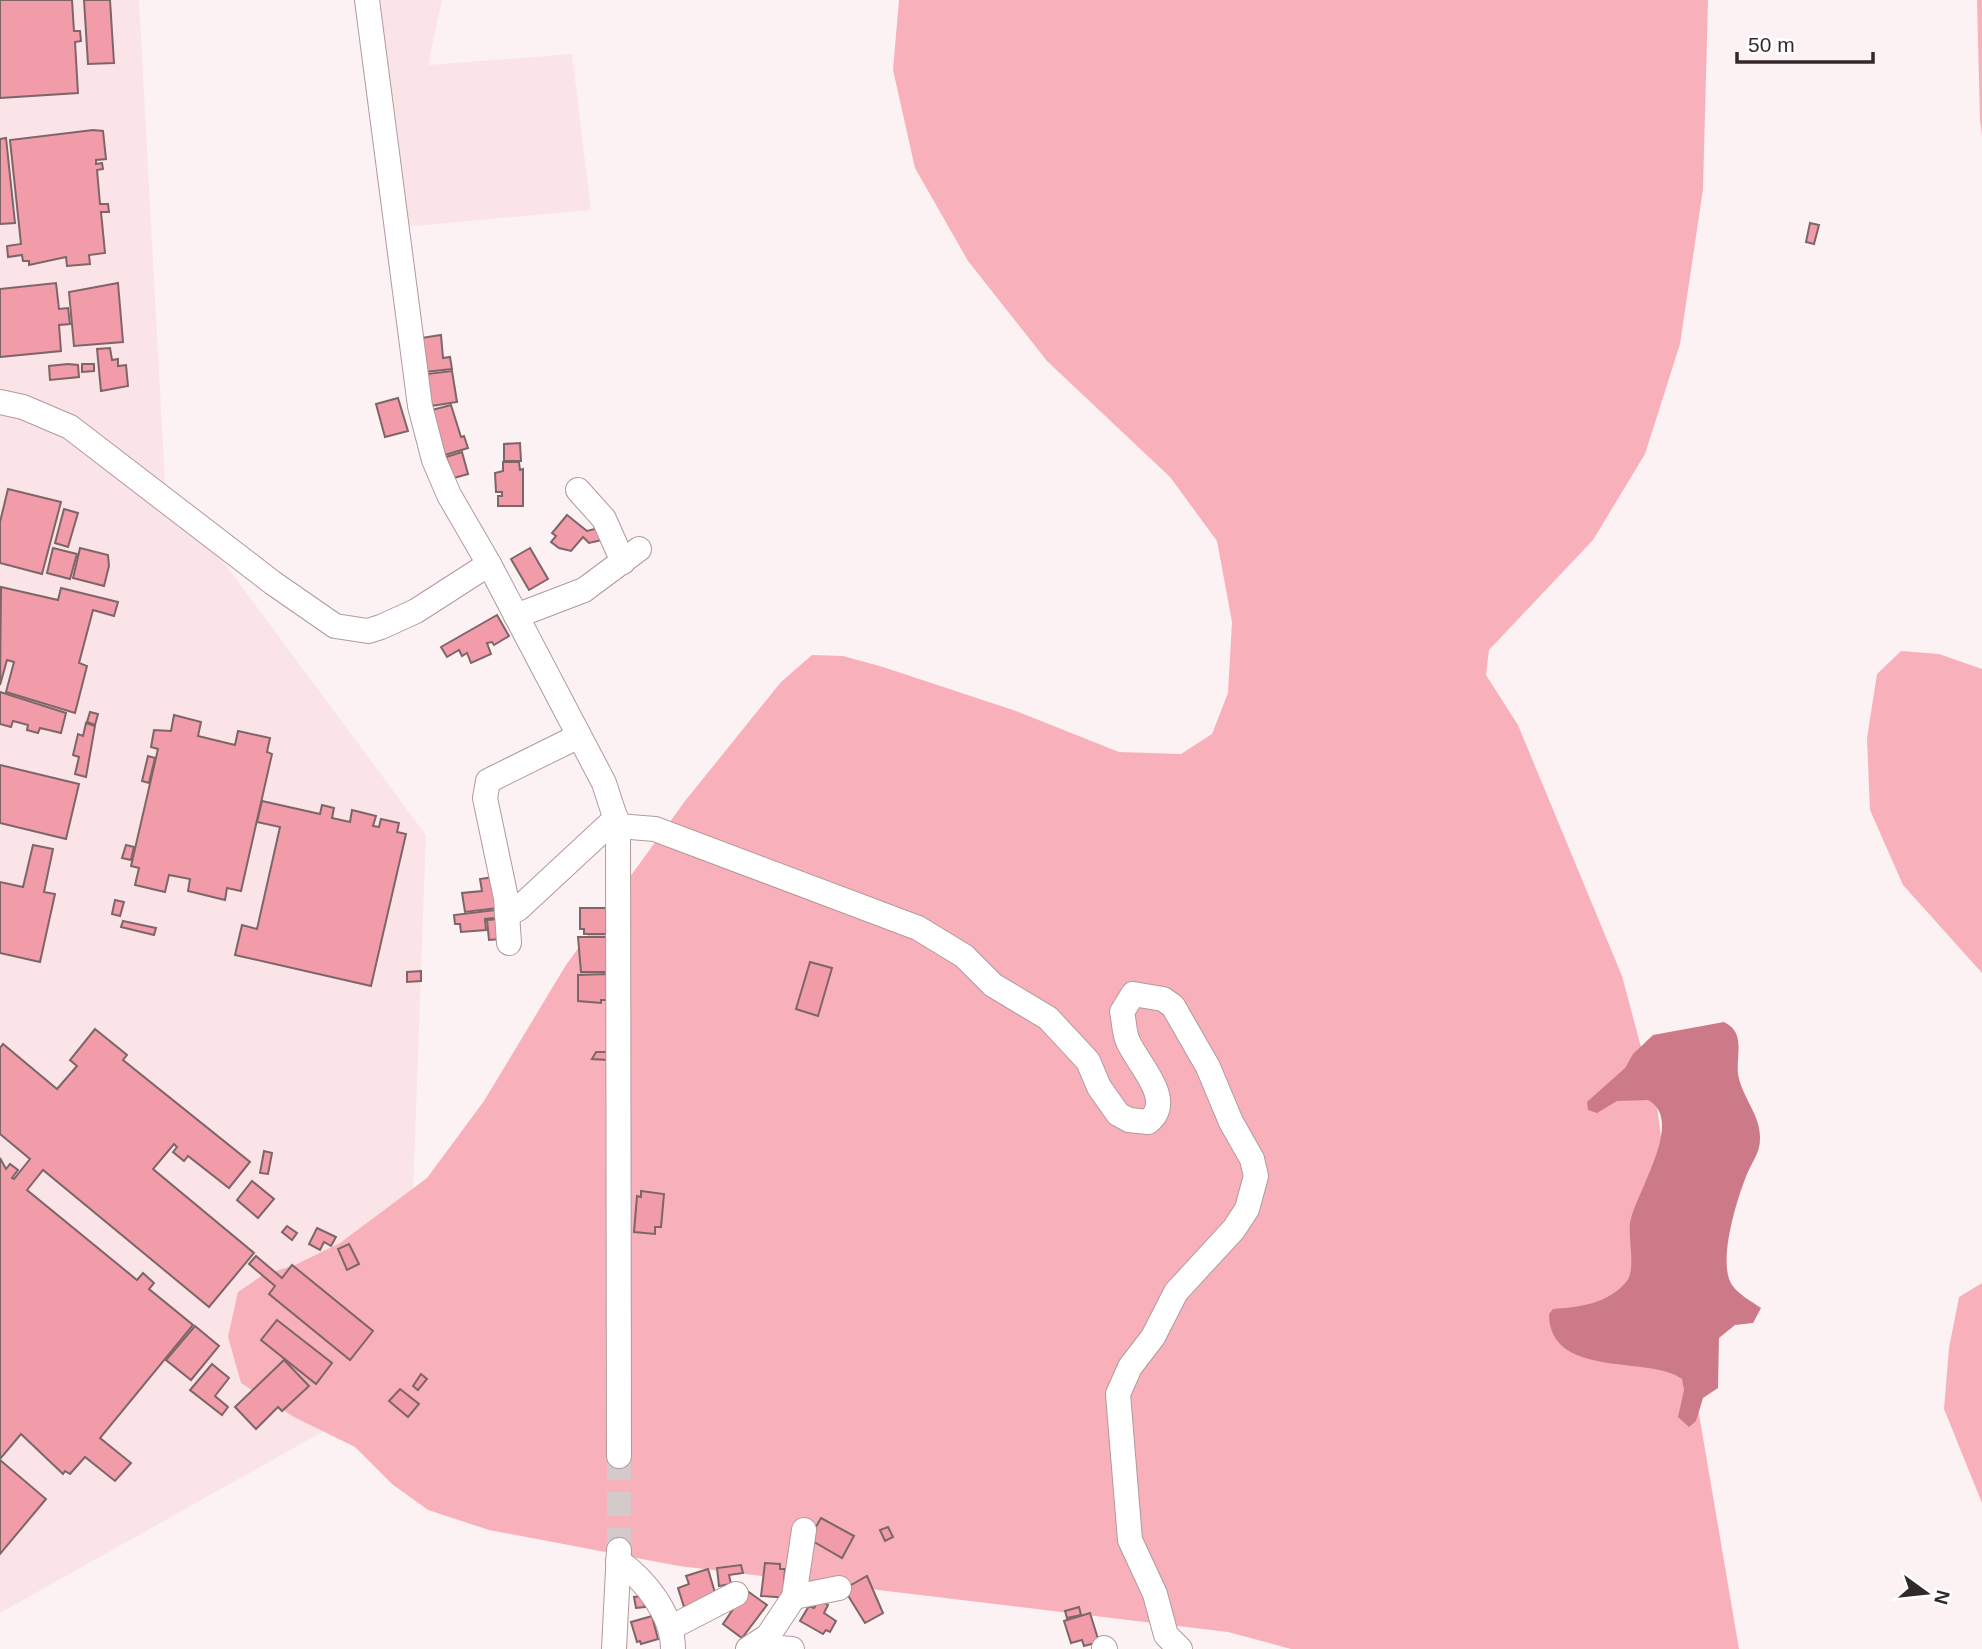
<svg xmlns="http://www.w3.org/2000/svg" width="1982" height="1649" font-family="Helvetica,sans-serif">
<rect width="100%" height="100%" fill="#fdf2f3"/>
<g fill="#fae4e7">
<polygon points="0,0 139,0 165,483 426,835 406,1385 0,1613"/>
<polygon points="374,0 442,0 428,65 572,54 591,210 404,227"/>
</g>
<g fill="#f8b1bb">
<polygon points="899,0 1708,0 1703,189 1680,344 1645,454 1593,540 1489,650 1486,675 1518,725 1622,976 1657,1107 1692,1373 1739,1649 1291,1649 1228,1632 679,1566 489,1530 428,1510 392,1484 355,1447 294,1417 241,1383 228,1337 238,1292 263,1275 295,1265 340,1243 427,1178 484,1101 566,965 685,801 781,682 812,655 843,656 883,667 1016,711 1119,752 1181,754 1212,734 1228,693 1232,622 1217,541 1170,477 1047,361 968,261 915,168 893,70"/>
<polygon points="1977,0 1982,0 1982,136 1980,120"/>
<polygon points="1901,651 1939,654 1982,669 1982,973 1903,885 1870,810 1867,738 1877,674"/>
<polygon points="1982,1283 1982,1503 1944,1409 1949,1348 1959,1297"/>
</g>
<path fill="#cd7a88" d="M1724,1022c22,11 12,31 14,52 4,24 23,41 22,65 0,14 -8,23 -13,35 -10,25 -30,88 -15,111 7,10 19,16 29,23l-8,15 -18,2 -16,13 -1,50 -15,10 -7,23 -7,6 -11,-10 6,-27 -2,-11c-31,-24 -133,1 -133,-65l4,-5c27,-2 55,-5 74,-28 9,-12 1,-41 3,-58 5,-30 56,-103 18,-123l-31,1 -20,12 -9,-3 -1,-8 38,-34 8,-14 20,-19z"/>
<g fill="#f29ba9" stroke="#7d6568" stroke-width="2">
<polygon points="0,0 72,0 74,31 80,31 81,41 75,42 78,93 0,98"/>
<polygon points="84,0 110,0 114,63 88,64"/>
<polygon points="93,130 103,131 106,159 96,160 96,164 102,163 103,169 97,170 100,204 108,204 109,212 101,212 105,253 89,255 90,264 67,266 66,257 29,265 29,261 23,261 22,255 8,257 7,246 21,244 10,140"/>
<polygon points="6,138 15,223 0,224 0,139"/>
<polygon points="1810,223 1819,225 1814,244 1806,242"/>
<polygon points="56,283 59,309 68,308 70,324 59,325 61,351 0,357 0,289"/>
<polygon points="118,283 123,342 74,346 69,292"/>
<polygon points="441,335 443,358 450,357 452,369 425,372 421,338"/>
<polygon points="110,348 112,360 118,359 118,366 126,365 128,386 101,391 97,349"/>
<polygon points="68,364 78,365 79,377 50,380 49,366"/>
<polygon points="82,364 94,364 94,371 82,372"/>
<polygon points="452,371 457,402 431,406 427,374"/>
<polygon points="398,398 408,431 385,437 376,404"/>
<polygon points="451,405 461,437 464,436 468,448 445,455 432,410"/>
<polygon points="520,443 521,461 504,461 504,444"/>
<polygon points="462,452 468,474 454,478 446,457"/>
<polygon points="503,462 519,462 520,470 523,469 523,506 498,506 498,496 502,496 502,492 496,492 495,473 503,471"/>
<polygon points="8,489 61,502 42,574 0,563 0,522"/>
<polygon points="64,509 78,513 68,547 55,543"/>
<polygon points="567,515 587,531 599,528 602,540 589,543 583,537 571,551 559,548 551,542 556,536 552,533"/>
<polygon points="53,548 77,554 70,579 47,573"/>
<polygon points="80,548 108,555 109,566 104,586 73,578"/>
<polygon points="530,548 548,579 529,590 511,559"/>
<polygon points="1,587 58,600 61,588 118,602 114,616 93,610 79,663 87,666 75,713 6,692 14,662 7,660 0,685"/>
<polygon points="497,615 509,636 494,645 492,642 487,643 491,654 471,663 467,653 462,656 459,650 447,657 441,647"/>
<polygon points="0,692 66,713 61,733 40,728 38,733 27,730 28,725 13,721 11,727 0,724"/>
<polygon points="90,712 98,714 95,725 87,722"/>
<polygon points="174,715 201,722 198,736 235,745 238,731 270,738 267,752 272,754 241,891 227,888 225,900 188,891 190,879 169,875 165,892 135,885 139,868 131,866 158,749 151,747 154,730 171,731"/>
<polygon points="86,723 95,726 86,777 75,774 79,757 73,755 78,734 83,736"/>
<polygon points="148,756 155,758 149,783 142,781"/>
<polygon points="0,765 79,784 66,839 0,823"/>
<polygon points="262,801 320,814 322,805 334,808 332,818 350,822 352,810 376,816 373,826 379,827 381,819 399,823 397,832 406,834 371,986 235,955 242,925 257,929 280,827 257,822"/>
<polygon points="33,845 53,849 44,892 55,894 40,962 0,953 0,882 23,887"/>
<polygon points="126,845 134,847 131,860 122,858"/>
<polygon points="494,877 498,908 465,912 462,893 482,891 480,879"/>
<polygon points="115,900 124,902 120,916 112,914"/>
<polygon points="580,908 606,908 606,934 584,934 584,929 580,929"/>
<polygon points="495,910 496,918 485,919 486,930 461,932 460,924 455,924 454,915"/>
<polygon points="498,919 500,939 489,940 487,920"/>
<polygon points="123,921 156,928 154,935 121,927"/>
<polygon points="578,937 607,937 607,972 581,972"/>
<polygon points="810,962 832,968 818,1016 796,1009"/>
<polygon points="421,971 421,981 407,982 407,972"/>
<polygon points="608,974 608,1000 601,1000 601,1003 578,1001 578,975"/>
<polygon points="95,1029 127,1055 123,1060 250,1162 229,1188 188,1156 184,1161 173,1152 177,1147 174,1144 153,1169 254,1253 209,1307 43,1170 27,1190 137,1280 143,1273 154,1283 149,1289 193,1325 100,1438 131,1463 115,1481 85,1457 70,1474 65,1471 63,1474 21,1434 0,1459 0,1158 6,1169 10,1164 18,1170 12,1178 14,1179 30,1159 0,1134 0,1048 3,1044 57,1089 77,1066 70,1060"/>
<polygon points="596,1052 608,1052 608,1060 592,1059"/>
<polygon points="264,1151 272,1153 268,1174 260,1173"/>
<polygon points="252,1181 274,1199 258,1218 237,1200"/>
<polygon points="641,1191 664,1194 661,1227 655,1227 655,1234 634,1232 637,1196 641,1197"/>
<polygon points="287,1226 297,1233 292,1240 282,1232"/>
<polygon points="317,1228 336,1237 331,1246 324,1242 320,1250 309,1244"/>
<polygon points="349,1244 359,1264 347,1270 338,1249"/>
<polygon points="256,1256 282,1278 292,1265 373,1331 350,1360 269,1294 275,1286 249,1264"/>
<polygon points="277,1320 332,1363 316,1384 261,1340"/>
<polygon points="195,1326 219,1346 191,1380 166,1360"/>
<polygon points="284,1360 309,1386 282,1411 278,1407 256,1429 235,1407"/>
<polygon points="212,1364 229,1378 215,1396 228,1407 222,1415 190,1390"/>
<polygon points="421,1374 427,1379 418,1390 413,1386"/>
<polygon points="400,1389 419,1404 408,1417 389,1401"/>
<polygon points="0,1460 46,1499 0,1554"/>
<polygon points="821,1518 854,1536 842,1558 809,1539"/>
<polygon points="888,1527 893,1537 885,1541 880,1530"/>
<polygon points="765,1563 780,1564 780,1569 785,1569 784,1582 788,1598 761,1596"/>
<polygon points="741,1565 743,1573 729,1575 731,1584 719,1586 717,1568"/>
<polygon points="708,1569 716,1596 684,1607 678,1588 689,1584 686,1576"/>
<polygon points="867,1576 883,1613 865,1623 844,1589"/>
<polygon points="746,1590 767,1605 742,1638 723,1624"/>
<polygon points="643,1596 645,1607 636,1608 634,1597"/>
<polygon points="819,1600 828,1605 824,1613 836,1621 830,1632 826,1630 823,1634 800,1621 809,1606 814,1608"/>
<polygon points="1079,1607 1081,1615 1067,1618 1065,1611"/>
<polygon points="1090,1613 1099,1642 1084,1646 1082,1640 1071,1643 1064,1621"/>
<polygon points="652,1616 658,1639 641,1644 640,1641 637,1642 631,1622"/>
</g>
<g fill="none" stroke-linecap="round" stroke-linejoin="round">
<polyline stroke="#d5cacb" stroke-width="24" stroke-dasharray="24 12" stroke-linecap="butt" points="619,1456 619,1550"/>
<defs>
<g id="minor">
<polyline points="367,0 420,406 434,460 449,495 489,564 604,783 618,826 619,1456"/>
<polyline points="0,402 23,407 70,427 273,583 335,626 368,631 381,627 416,611 489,564"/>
<polyline points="578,490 604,519 623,562"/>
<polyline points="516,616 584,590 639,549"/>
<path d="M618,826l37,3 263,99 46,28 29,29 55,33 40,43 11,26 19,27 11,6 19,2c29,-23 -13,-60 -21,-83 -3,-8 -3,-19 -5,-27l11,-18 30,5 10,7 35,61 23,55 21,37 4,17 -9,33 -13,20 -58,63 -23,45 -23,30 -12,27 12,146 25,54 11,41 14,14"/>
<polyline points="507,914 518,909 616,818"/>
<polyline points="509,943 506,898 485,798 488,781 579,736"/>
<path d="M618,1561c27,18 55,54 55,88"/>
<polyline points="794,1597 839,1588"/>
<polyline points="670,1628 736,1594"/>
<polyline points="756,1646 792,1649"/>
<polyline points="1104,1648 1105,1649"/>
<polyline points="614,1649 619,1550"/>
<polyline points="748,1649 768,1636 794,1597 804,1530"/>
</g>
</defs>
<use href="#minor" stroke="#b2999c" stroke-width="26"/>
<use href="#minor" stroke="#fff" stroke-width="24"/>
</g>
<g transform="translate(1926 1593) rotate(105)" stroke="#ffffff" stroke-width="5" paint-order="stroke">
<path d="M0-5L12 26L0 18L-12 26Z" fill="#33292b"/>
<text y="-10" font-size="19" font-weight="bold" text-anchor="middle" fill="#33292b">N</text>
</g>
<path d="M1737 52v10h136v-10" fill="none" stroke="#33292b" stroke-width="3.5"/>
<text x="1748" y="52" font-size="21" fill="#33292b" stroke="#ffffff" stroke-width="5" paint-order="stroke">50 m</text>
</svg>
